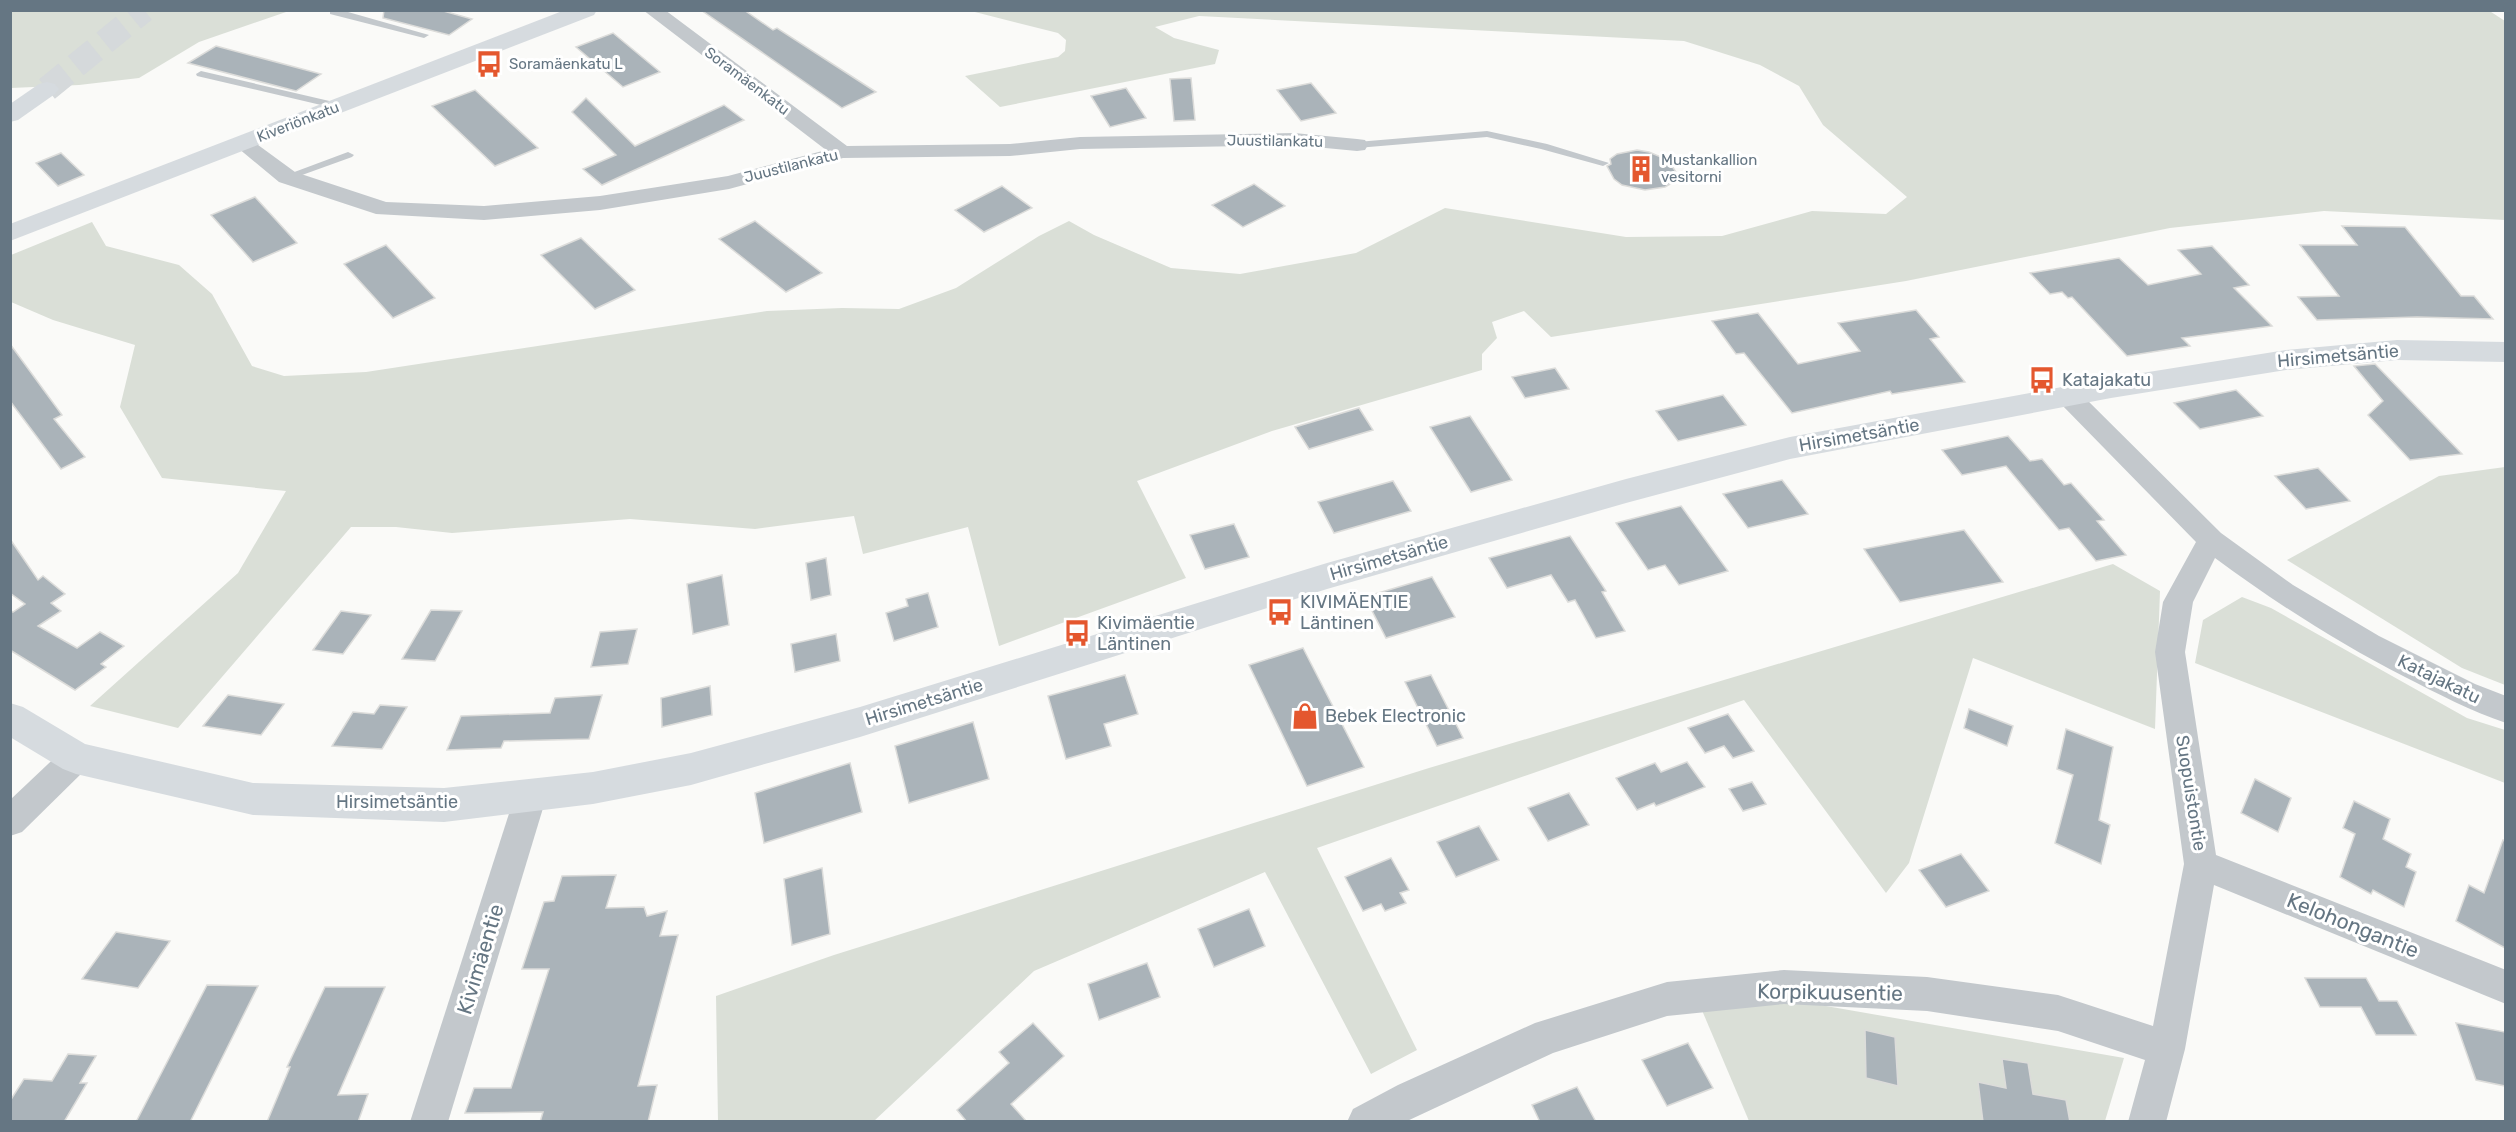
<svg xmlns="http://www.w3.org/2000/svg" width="2516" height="1132" font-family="Rubik,sans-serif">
<rect width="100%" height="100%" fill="#fafaf8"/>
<g fill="#dadfd7">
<polygon points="2488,10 2505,21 2505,220 2324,211 2170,228 1906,281 1551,337 1524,311 1492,322 1497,338 1482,354 1482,370 1272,431 1137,481 1186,578 999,646 968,527 863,554 854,516 755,529 630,519 452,533 396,527 351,527 178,728 90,706 238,573 286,491 162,478 120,407 135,345 53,320 11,302 11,255 92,222 106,246 179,265 212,294 252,366 284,376 366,372 767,311 842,308 899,309 956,288 1039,236 1069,221 1094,235 1171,268 1240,274 1356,253 1445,208 1626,237 1722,236 1812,211 1886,214 1907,197 1823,125 1799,86 1760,65 1684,41 1199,16 1155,27 1174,38 1219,50 1215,64 1000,107 965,76 1058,57 1065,51 1066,40 1058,33 971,11"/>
<polygon points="11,11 289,11 199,42 139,78 79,85 11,88"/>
<polygon points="2505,467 2505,685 2462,668 2287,560 2439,476"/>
<polygon points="2113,564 2160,591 2155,729 1973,658 1909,863 1886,893 1744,700 1317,848 1417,1050 1371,1074 1265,872 1034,971 874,1121 718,1121 716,996 834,955 1429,768"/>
<polygon points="2242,597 2271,608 2467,718 2505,730 2505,783 2195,663 2203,620"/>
<polygon points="1803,1002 2124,1058 2105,1121 1749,1121 1701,1008"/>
</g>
<g fill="#aab3b9" stroke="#dcdcda" stroke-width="1.5">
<polygon points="384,10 440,10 472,19 449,35 383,18"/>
<polygon points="701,10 744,10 773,30 777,28 876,92 842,108"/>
<polygon points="613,33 660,72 623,87 576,47"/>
<polygon points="216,46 321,74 296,91 188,63"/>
<polygon points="1191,78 1195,120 1174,121 1170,79"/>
<polygon points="1311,83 1336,113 1301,121 1277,90"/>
<polygon points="1126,88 1146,118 1110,127 1091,96"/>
<polygon points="475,90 538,148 495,166 432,106"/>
<polygon points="586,98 635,146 724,105 744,120 602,185 583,169 616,155 572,112"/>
<polygon points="1637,150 1649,152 1668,160 1676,172 1672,183 1665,187 1645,190 1622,185 1614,179 1607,166 1611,164 1610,159 1617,154"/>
<polygon points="61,153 84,175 58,186 36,163"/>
<polygon points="1254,184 1285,206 1243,227 1212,205"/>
<polygon points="1002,186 1032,208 984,232 955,210"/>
<polygon points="255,197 297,243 253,262 211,215"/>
<polygon points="755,221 822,273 786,292 719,239"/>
<polygon points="2342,226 2405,227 2461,296 2474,296 2493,319 2417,317 2317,320 2298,297 2339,296 2300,245 2357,245"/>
<polygon points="581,238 635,290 595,309 541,255"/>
<polygon points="386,245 435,298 393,318 344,264"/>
<polygon points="2212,246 2249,285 2234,288 2272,326 2182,338 2190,346 2127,356 2072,297 2068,298 2062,292 2050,294 2030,273 2119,258 2148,285 2201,274 2178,250"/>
<polygon points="1916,310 1939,337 1930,339 1965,382 1892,394 1890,391 1792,413 1744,353 1736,354 1712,321 1758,313 1798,364 1860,351 1838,323"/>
<polygon points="10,344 62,415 54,419 85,457 61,469 10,401"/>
<polygon points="2375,364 2462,454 2410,460 2368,415 2383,401 2354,366"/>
<polygon points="1555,368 1569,389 1525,398 1512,377"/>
<polygon points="2236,390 2263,416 2200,429 2174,403"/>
<polygon points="1723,395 1746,425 1678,441 1656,411"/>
<polygon points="1359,408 1373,430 1309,449 1295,427"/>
<polygon points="1470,416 1512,480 1471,492 1430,427"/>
<polygon points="2008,436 2030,461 2042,459 2064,485 2071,483 2104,520 2097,521 2126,555 2096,561 2069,528 2059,530 2006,466 1962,475 1942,450"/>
<polygon points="2318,468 2350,501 2306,509 2275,476"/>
<polygon points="1782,480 1808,514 1748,528 1723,494"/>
<polygon points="1393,481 1411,511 1334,533 1318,502"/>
<polygon points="1681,506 1728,571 1679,585 1665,565 1648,570 1616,523"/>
<polygon points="1234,524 1249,557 1205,569 1190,535"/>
<polygon points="1964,530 2003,582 1900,602 1864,549"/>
<polygon points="1570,536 1606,591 1602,592 1625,631 1596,638 1575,600 1568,602 1551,575 1507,588 1489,558"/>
<polygon points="10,539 38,580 43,576 65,594 51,603 61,611 38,626 77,648 100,632 124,646 101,664 106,667 75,690 10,650 10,610 13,612 25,604 10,593"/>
<polygon points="826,558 831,595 811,600 806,563"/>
<polygon points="722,575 729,625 693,634 687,584"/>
<polygon points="1432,577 1455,617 1386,638 1365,597"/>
<polygon points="928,593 938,627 894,641 886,613 908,606 906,599"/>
<polygon points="431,610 462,611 435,661 402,659"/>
<polygon points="341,611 371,615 343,654 313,650"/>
<polygon points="637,629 628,664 591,667 600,632"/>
<polygon points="836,634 840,661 795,672 791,644"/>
<polygon points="1303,648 1364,767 1307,786 1249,665"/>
<polygon points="1125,675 1138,714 1104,724 1111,746 1066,759 1048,696"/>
<polygon points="1431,675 1463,738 1437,746 1405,682"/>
<polygon points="710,686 712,715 662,727 661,698"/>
<polygon points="228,695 284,704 261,735 203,726"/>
<polygon points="602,695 589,739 504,741 501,748 447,750 461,716 550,713 555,698"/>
<polygon points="380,705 407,707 382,749 332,746 353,712 374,714"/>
<polygon points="1969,709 2013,726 2007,746 1964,728"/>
<polygon points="1728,714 1754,751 1733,758 1724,746 1705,753 1688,728"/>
<polygon points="973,722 989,779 909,803 895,746"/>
<polygon points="2066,729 2113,747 2099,820 2110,825 2101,864 2055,843 2073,775 2057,769"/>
<polygon points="1687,762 1705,787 1656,806 1654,803 1637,810 1616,778 1655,763 1661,772"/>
<polygon points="850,763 862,812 764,843 755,793"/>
<polygon points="2255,779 2291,798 2278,832 2241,813"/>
<polygon points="1752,782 1766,804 1743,811 1729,789"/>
<polygon points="1569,793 1589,825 1548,841 1528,808"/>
<polygon points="2354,801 2390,819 2383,839 2411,854 2406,867 2416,872 2404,907 2373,890 2371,894 2340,877 2355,834 2343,828"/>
<polygon points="1479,826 1499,860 1456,877 1437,842"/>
<polygon points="2503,840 2505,841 2505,948 2456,921 2469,885 2484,893"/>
<polygon points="1961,854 1989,891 1946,907 1919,870"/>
<polygon points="1391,858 1409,890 1400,893 1406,903 1385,911 1381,904 1363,911 1345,877"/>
<polygon points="822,868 830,934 792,945 784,879"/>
<polygon points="616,875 606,908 644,907 647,916 667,911 660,936 678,935 638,1086 657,1085 648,1122 540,1122 543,1112 465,1113 474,1088 511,1088 549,969 522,969 544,902 554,901 562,876"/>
<polygon points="1249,909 1265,946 1214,967 1198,929"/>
<polygon points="116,932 170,941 138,988 82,979"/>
<polygon points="1147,963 1160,997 1099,1020 1088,984"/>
<polygon points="2305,978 2366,978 2379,1001 2397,1001 2416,1035 2376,1035 2361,1007 2320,1007"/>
<polygon points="207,985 258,986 190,1122 136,1122"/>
<polygon points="325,987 385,987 338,1095 368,1094 358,1122 267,1122 290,1067 287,1067"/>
<polygon points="1033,1023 1064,1056 1011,1104 1027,1122 967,1122 957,1110 1009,1063 999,1052"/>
<polygon points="2456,1023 2505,1032 2505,1086 2476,1080"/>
<polygon points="1865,1030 1895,1037 1898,1086 1866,1078"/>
<polygon points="1688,1043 1713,1088 1667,1106 1642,1060"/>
<polygon points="68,1054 96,1056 80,1083 87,1083 64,1122 10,1122 10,1101 24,1079 52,1081"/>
<polygon points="2002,1059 2028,1063 2033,1094 2066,1100 2070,1122 1983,1122 1978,1082 2006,1088"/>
<polygon points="1577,1087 1596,1122 1540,1122 1532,1105"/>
</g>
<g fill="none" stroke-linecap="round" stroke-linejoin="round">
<polyline stroke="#d5d9db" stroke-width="25" stroke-dasharray="25 12" stroke-linecap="butt" points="47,89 144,10"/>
<g fill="#c3c8cc" fill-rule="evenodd">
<polygon points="330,10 341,10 429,35 424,38 330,14"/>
<polygon points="201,71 338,103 343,106 338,109 197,76 196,74"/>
<polygon points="1487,131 1547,144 1609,163 1603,166 1541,149 1487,137 1357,148 1351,145 1357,142"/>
<polygon points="348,152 354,155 352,157 291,179 283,179 281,177"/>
</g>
<g fill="#c3c8cc" fill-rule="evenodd">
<polygon points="643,10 665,10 847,146 1010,144 1080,137 1294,133 1357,139 1365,140 1368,145 1365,150 1357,151 1294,145 1080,149 1010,156 843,158 729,189 600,210 484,220 376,214 279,182 232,143 236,139 243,137 250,139 295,172 386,202 484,206 600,196 728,176 826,150"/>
<path d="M2069,388l9,3 143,142 72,52 86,51 96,48 31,12v27c-35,-12 -68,-29 -101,-46 -67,-34 -129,-74 -190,-119l-22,44 -8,50 31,203 290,115v34l-292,-119 -29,164 -19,73h-38l17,-62 -87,-29 -131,-20 -143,-7 -117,12 -114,37 -148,69h-58l6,-13 45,-24 137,-62 132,-41 117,-12 143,7 131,18 95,31 31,-162 -29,-212 8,-50 33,-60 -136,-139 -4,-6 4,-6z"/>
<polygon points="76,744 87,748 92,758 87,768 22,832 10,836 10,800 65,748"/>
<polygon points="531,781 542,785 547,795 448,1122 410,1122 515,795 520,785"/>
</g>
<g fill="#d6dbdf" fill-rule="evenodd">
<polygon points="565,10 597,10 594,15 10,241 10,224"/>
<polygon points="47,82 55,84 59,89 55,94 18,120 10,122 10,104 39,84"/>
<polygon points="2397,340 2506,342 2506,362 2397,360 2286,370 2111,398 1790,459 1626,503 1327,589 860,737 691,785 593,804 444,822 253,815 76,774 63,769 10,737 10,703 23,707 85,744 253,783 444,788 593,772 691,753 860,707 1327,563 1626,479 1790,437 2111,378 2286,350"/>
</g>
</g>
<defs>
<symbol id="bus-bare" viewBox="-9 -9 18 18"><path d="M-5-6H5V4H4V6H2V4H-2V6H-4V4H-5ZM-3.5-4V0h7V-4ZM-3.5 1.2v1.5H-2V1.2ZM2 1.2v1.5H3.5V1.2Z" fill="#e4572e" stroke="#fff" stroke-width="2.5" paint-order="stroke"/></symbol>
<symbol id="building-bare" viewBox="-9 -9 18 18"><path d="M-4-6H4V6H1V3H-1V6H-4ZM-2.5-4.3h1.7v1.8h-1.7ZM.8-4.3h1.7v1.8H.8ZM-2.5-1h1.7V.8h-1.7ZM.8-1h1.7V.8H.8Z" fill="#e4572e" stroke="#fff" stroke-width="2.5" paint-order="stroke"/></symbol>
<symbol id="shop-bare" viewBox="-9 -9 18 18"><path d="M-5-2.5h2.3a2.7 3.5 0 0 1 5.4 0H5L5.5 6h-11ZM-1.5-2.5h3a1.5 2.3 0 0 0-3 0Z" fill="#e4572e" stroke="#fff" stroke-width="2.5" paint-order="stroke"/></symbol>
</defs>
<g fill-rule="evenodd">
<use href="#bus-bare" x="470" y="45" width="38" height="38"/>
<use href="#building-bare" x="1622" y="150" width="38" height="38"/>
<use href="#bus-bare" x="2023" y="361" width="38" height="38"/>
<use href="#bus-bare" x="1261" y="593" width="38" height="38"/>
<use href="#bus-bare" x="1058" y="614" width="38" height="38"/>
<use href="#shop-bare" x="1286" y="697" width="38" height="38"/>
</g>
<g text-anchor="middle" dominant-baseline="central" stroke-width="6" stroke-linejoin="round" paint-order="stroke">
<g font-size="15" fill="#657683" stroke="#fff" text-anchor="start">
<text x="509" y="64">Soramäenkatu L</text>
<text x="1661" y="160">Mustankallion<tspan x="1661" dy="17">vesitorni</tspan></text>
</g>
<g font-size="15" fill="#657683" stroke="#fff">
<text transform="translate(747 81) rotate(37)">Soramäenkatu</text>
<text transform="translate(298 122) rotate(-21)">Kiveriönkatu</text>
<text transform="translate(1275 141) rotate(1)">Juustilankatu</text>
<text transform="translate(791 166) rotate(-14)">Juustilankatu</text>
</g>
<g font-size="18" fill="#657683" stroke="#fff">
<text transform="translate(2338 356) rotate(-5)">Hirsimetsäntie</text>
<text transform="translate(1859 435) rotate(-10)">Hirsimetsäntie</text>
<text transform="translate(1389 558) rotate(-16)">Hirsimetsäntie</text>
<text transform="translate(2439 679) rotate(26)">Katajakatu</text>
<text transform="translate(924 702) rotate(-17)">Hirsimetsäntie</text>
<text transform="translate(2191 793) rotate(81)">Suopuistontie</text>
<text x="397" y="802">Hirsimetsäntie</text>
</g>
<g font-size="18" fill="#657683" stroke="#fff" text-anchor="start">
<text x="2062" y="380">Katajakatu</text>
<text x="1300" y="602">KIVIMÄENTIE<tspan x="1300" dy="21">Läntinen</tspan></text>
<text x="1097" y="623">Kivimäentie<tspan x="1097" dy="21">Läntinen</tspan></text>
<text x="1325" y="716">Bebek Electronic</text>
</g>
<g font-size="21" fill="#657683" stroke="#fff">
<text transform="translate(2353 925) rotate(22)">Kelohongantie</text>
<text transform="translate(480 959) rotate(-73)">Kivimäentie</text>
<text transform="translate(1830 992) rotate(1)">Korpikuusentie</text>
</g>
</g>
<rect width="2516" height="1132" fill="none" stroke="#657683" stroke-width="24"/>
</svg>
